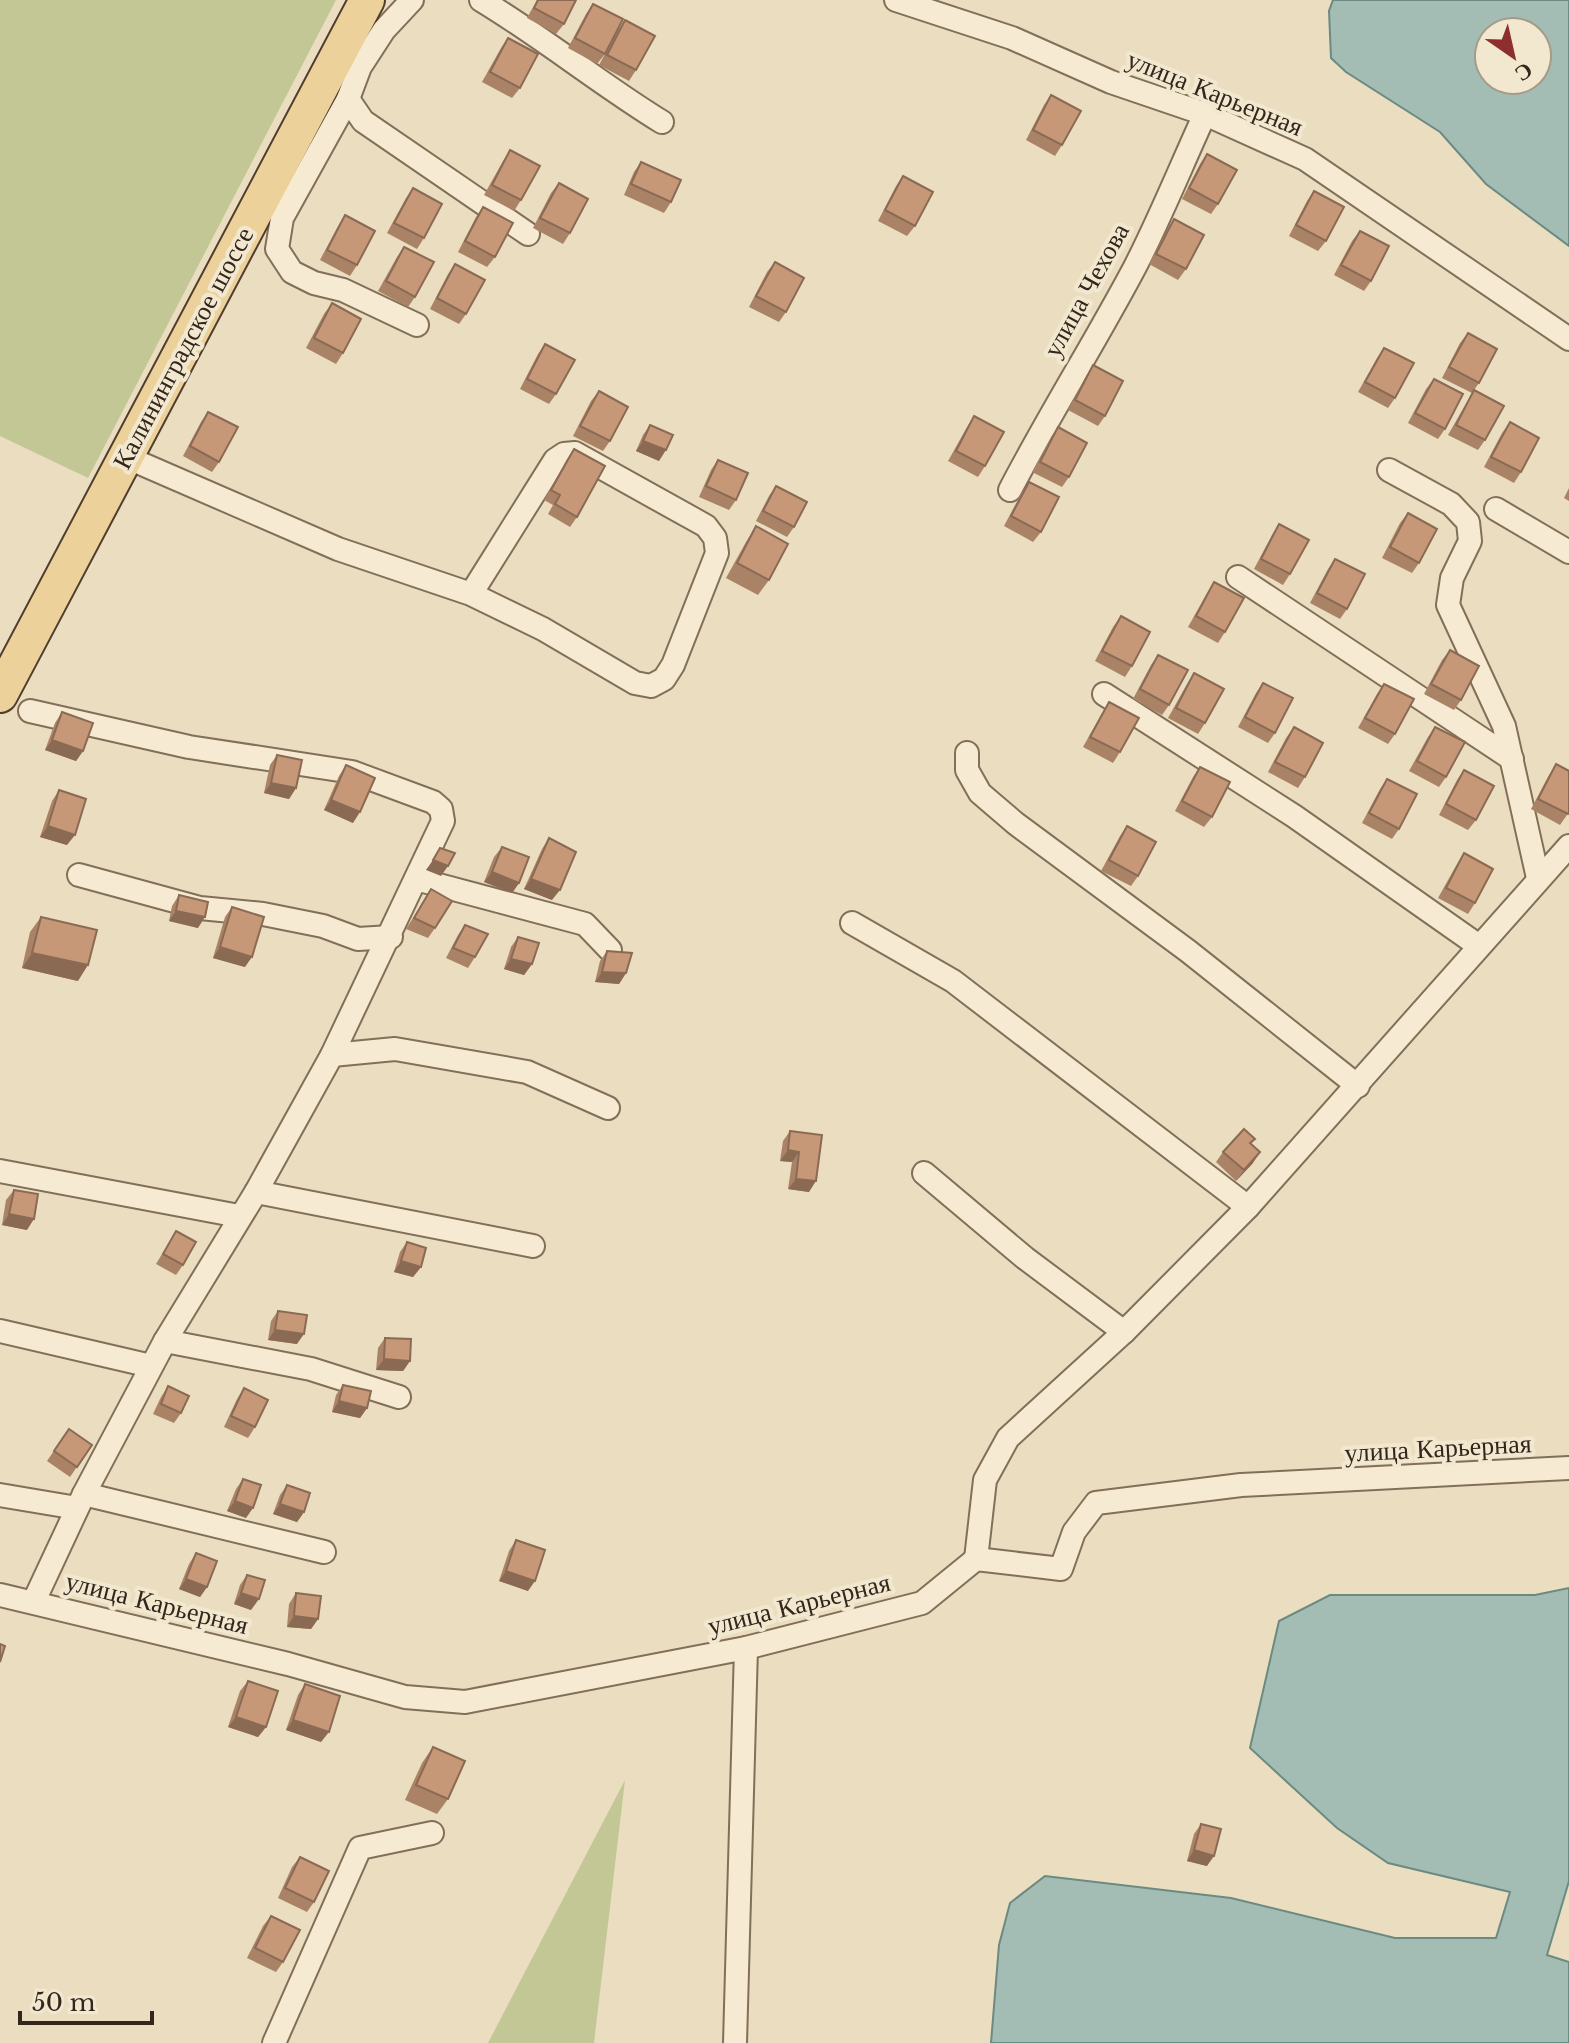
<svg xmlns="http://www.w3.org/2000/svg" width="1569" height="2043" font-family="'Libre Baskerville',serif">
<rect width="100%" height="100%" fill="#eaddc0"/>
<g fill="#c2c795">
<polygon points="0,0 336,0 88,478 0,436"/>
<polygon points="625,1780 594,2043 488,2043"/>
</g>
<g fill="#a3bdb5" stroke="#6b8a82" stroke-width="2" fill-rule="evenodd">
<path d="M1333,0h236v246l-83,-62 -46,-52 -94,-60 -15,-14 -2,-47zM1537,32v48h-48v-48z"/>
<polygon points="1569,1588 1569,1881 1547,1955 1569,1962 1569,2043 991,2043 999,1945 1010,1903 1045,1876 1231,1898 1395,1938 1496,1938 1510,1892 1388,1863 1337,1828 1250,1748 1279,1621 1330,1595 1535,1595"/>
</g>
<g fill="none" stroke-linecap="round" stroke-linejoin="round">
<defs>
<g id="minor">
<polyline points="412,0 384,30 360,67 348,99 282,218 277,249 292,272 314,283 343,290 417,325"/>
<path d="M481,0c63,38 119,84 181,122"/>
<polyline points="896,0 1012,38 1111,82 1205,114 1305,159 1569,339"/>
<polyline points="348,99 363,121 528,234"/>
<polyline points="126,457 338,549 471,594 555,460 564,454 575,453 706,526 715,538 717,553 673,665 664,679 651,686 635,683 543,629 471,594"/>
<polyline points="1389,470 1451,504 1468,522 1470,541 1452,578 1448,605 1504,726 1538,878"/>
<path d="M1010,490c40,-77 86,-149 126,-225 25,-49 46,-101 69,-151"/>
<polyline points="1496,509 1569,552"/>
<polyline points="1238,577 1512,759"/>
<polyline points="1104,694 1294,816 1479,946"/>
<polyline points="30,711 189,747 352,772 433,802 441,809 443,821 332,1055 256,1192 165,1341 84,1494 34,1601"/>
<polyline points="967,753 967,770 980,793 1015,823 1188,951 1358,1086"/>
<polyline points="79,875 200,908 263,914 323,926 358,939 391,937"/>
<polyline points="416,879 585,924 610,950"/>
<polyline points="852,923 953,981 1248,1207"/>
<polyline points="332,1055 395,1049 527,1072 608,1108"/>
<polyline points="0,1171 239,1216"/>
<polyline points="924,1173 1025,1258 1124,1332"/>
<polyline points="256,1192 533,1246"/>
<polyline points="0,1331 151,1366"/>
<polyline points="165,1341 311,1369 399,1397"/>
<polyline points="84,1494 324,1552"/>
<polyline points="0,1495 77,1508"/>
<polyline points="976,1559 985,1480 1008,1438 1124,1332 1248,1207 1569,846"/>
<polyline points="0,1595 288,1664 405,1697 465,1702 746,1648 922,1603 976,1559 1061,1569 1074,1532 1096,1503 1241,1485 1569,1468"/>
<polyline points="274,2043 360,1848 432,1833"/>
<polyline points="735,2043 746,1648"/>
</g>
<polyline id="primary" points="0,695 367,0"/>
</defs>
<use href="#minor" stroke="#826f59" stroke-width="26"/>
<use href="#primary" stroke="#503d2e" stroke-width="38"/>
<use href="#minor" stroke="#f6ebd2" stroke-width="22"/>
<use href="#primary" stroke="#ecd19a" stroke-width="34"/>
</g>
<g fill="#aa8367">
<polygon points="537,0 576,0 564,24 556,34 527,18"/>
<polygon points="593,4 605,54 597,64 568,48 586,14"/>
<polygon points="625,20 636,70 629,81 599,65 618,30"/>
<polygon points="508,38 520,88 512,98 482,82 501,48"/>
<polygon points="1051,95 1062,145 1055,156 1026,140 1044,105"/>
<polygon points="510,150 521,200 514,211 484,195 503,161"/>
<polygon points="1207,154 1218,204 1211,214 1182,199 1200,164"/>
<polygon points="641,162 671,202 664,213 624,195 634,172"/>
<polygon points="903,176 915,226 907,236 878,221 896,186"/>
<polygon points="559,183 570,233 563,244 533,228 551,193"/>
<polygon points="413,188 424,238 417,249 387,233 406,198"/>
<polygon points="1314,191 1326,241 1318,251 1289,236 1307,201"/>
<polygon points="483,207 495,257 487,267 458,252 476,217"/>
<polygon points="345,215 357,265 350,276 320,260 338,226"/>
<polygon points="1174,219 1186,269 1178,280 1149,264 1167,230"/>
<polygon points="1360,231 1371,281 1364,291 1334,275 1352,241"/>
<polygon points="404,247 415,297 408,307 378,291 397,257"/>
<polygon points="775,262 786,312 779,322 749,307 767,272"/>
<polygon points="455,264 466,314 459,324 430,309 448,274"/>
<polygon points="332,303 343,353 336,364 306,348 324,314"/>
<polygon points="1468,333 1479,383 1474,390 1485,440 1478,450 1448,435 1472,393 1442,378 1460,343"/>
<polygon points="545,344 556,394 549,404 520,389 538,354"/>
<polygon points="1384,348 1395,398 1388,408 1358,392 1377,358"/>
<polygon points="1093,365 1105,416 1098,426 1068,410 1086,376"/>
<polygon points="1434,379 1445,429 1438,439 1408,423 1426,389"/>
<polygon points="599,391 610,441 603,451 573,436 591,401"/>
<polygon points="208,412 219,462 212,472 183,456 201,422"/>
<polygon points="974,416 985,466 978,477 948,461 967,427"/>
<polygon points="1510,422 1521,472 1514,483 1484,467 1502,433"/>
<polygon points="650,425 659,461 636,451 643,435"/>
<polygon points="1058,427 1069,477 1062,487 1032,472 1051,437"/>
<polygon points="574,449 577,517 570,527 548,514 553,505 544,500 567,459"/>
<polygon points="718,460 736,500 729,510 699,497 711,470"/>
<polygon points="1029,482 1041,532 1033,542 1004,526 1022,492"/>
<polygon points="776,486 794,527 787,537 756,521 769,496"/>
<polygon points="1569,488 1569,501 1564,498"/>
<polygon points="1408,513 1419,563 1412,573 1382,558 1400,523"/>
<polygon points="1279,524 1290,574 1283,585 1254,569 1272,535"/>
<polygon points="756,526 769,580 758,595 726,578 746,542"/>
<polygon points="1335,559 1347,609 1340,619 1310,603 1328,569"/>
<polygon points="1214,582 1225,632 1218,643 1188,627 1207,593"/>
<polygon points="1121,616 1132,666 1125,677 1095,661 1113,627"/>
<polygon points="1450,650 1461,700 1454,710 1424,694 1442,660"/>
<polygon points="1158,655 1169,705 1162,715 1133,699 1151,665"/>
<polygon points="1194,673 1205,723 1198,734 1168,718 1187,684"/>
<polygon points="1263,683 1275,733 1268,743 1238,727 1256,693"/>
<polygon points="1384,684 1395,734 1388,744 1358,728 1377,694"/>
<polygon points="1109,702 1120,752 1113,763 1083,747 1102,713"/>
<polygon points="62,712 83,751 76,761 45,750 55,723"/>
<polygon points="1294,727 1305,777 1298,788 1268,772 1286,738"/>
<polygon points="1435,727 1446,777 1439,787 1409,771 1428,737"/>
<polygon points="277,755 296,788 289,799 264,793 270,765"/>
<polygon points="1556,764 1569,812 1560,825 1531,809 1549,775"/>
<polygon points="346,765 353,823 324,810 339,776"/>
<polygon points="1200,767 1212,817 1204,827 1175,811 1193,777"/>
<polygon points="1464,770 1476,820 1468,830 1439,815 1457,780"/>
<polygon points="1387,779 1399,829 1392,839 1362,823 1380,789"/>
<polygon points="59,790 67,845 40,837 52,801"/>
<polygon points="1127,826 1138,876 1131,886 1101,871 1120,836"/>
<polygon points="549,838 552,900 524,889 542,849"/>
<polygon points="502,847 519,883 512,893 484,882 494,857"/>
<polygon points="1464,853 1475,903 1468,914 1438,898 1457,864"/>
<polygon points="431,889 435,928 428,938 406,929"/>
<polygon points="179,895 198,928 169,921 172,906"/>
<polygon points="232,907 245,967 213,958 225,917"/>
<polygon points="41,917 78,981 22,968 30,932"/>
<polygon points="465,925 475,957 468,968 446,958 458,935"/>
<polygon points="518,937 532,964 524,975 504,969 511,947"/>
<polygon points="607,951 626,973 619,984 595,982 600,961"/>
<polygon points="790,1131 822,1135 809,1192 788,1189 792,1162 780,1161 783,1141"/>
<polygon points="1255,1139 1251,1144 1253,1163 1236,1181 1216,1162 1223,1152"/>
<polygon points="14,1190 27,1230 2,1225 6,1200"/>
<polygon points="176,1231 183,1265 176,1275 156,1264"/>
<polygon points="407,1242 421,1267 413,1277 394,1272 400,1252"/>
<polygon points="278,1311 297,1344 268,1340 271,1321"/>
<polygon points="385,1338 410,1361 403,1371 376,1370 378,1348"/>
<polygon points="343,1385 367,1408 360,1418 332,1412 336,1395"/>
<polygon points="168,1386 181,1413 174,1423 153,1414 161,1397"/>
<polygon points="244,1388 255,1427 248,1438 224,1427 237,1399"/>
<polygon points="69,1429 92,1445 70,1477 47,1461"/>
<polygon points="243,1479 246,1518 227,1511 236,1489"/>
<polygon points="287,1485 304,1512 297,1522 273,1514 280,1495"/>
<polygon points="516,1540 528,1591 499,1581 509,1551"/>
<polygon points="196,1553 207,1587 200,1597 179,1589 189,1564"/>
<polygon points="247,1575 251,1610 234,1604 240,1585"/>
<polygon points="296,1593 318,1619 311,1629 287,1627 289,1604"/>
<polygon points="248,1681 266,1727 258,1737 228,1727 240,1691"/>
<polygon points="305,1684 321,1742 286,1730 298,1695"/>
<polygon points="433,1747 448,1799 437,1814 405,1800 422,1763"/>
<polygon points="1201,1824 1207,1866 1187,1861 1194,1834"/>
<polygon points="300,1857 314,1902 307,1912 278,1898 292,1867"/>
<polygon points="271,1916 283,1962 276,1972 247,1958 263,1926"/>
</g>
<g fill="#8b6a54">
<polygon points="643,441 666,450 659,461 636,451"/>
<polygon points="52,740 83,751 76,761 45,750"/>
<polygon points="271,783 296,788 289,799 264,793"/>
<polygon points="331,800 360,812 353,823 324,810"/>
<polygon points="48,826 75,835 67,845 40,837"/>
<polygon points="433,860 448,866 441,876 426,870"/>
<polygon points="492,872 519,883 512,893 484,882"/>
<polygon points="531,879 560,890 552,900 524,889"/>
<polygon points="176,911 205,917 198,928 169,921"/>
<polygon points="220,947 252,957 245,967 213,958"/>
<polygon points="32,953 88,965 78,981 22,968"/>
<polygon points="511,959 532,964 524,975 504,969"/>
<polygon points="602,972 626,973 619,984 595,982"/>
<polygon points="788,1150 799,1152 792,1162 780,1161"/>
<polygon points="1260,1152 1253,1163 1236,1181 1244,1170"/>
<polygon points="796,1179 816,1181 809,1192 788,1189"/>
<polygon points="9,1214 34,1219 27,1230 2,1225"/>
<polygon points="401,1261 421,1267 413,1277 394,1272"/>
<polygon points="275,1330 304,1334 297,1344 268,1340"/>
<polygon points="384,1359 410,1361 403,1371 376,1370"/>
<polygon points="339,1401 367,1408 360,1418 332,1412"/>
<polygon points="235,1501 253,1508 246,1518 227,1511"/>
<polygon points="280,1504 304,1512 297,1522 273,1514"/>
<polygon points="506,1571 535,1581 528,1591 499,1581"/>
<polygon points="186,1579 207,1587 200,1597 179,1589"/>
<polygon points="241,1593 259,1599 251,1610 234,1604"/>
<polygon points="294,1616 318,1619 311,1629 287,1627"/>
<polygon points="236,1717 266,1727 258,1737 228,1727"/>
<polygon points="293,1720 329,1732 321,1742 286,1730"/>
<polygon points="1194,1850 1214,1856 1207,1866 1187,1861"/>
</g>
<g fill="#c69878" stroke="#8b6a54" stroke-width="2">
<polygon points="538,0 576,0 564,24 534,8"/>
<polygon points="593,4 623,19 605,54 575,38"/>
<polygon points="625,20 655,36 636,70 607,55"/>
<polygon points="508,38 538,54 520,88 490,72"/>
<polygon points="1051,95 1081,111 1062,145 1033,130"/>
<polygon points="510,150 540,166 521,200 492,185"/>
<polygon points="1207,154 1237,170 1218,204 1189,188"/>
<polygon points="641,162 681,180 671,202 631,184"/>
<polygon points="903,176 933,192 915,226 885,210"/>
<polygon points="559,183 588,199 570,233 540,218"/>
<polygon points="413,188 442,204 424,238 394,223"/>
<polygon points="1314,191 1344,207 1326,241 1296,225"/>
<polygon points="483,207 513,223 495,257 465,241"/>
<polygon points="345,215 375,231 357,265 327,250"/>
<polygon points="1174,219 1204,235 1186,269 1156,254"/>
<polygon points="1360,231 1389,246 1371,281 1341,265"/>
<polygon points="404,247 434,262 415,297 386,281"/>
<polygon points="775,262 804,278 786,312 756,296"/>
<polygon points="455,264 485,280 466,314 437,298"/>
<polygon points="332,303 361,319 343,353 314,338"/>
<polygon points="1468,333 1497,349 1479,383 1449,367"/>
<polygon points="545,344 575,360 556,394 527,379"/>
<polygon points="1384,348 1414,363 1395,398 1365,382"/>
<polygon points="1093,365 1123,381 1105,416 1075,400"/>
<polygon points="1434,379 1463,394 1445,429 1415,413"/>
<polygon points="1474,390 1504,406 1485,440 1456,425"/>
<polygon points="599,391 628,407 610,441 580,426"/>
<polygon points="208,412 238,427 219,462 190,446"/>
<polygon points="974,416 1004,432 985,466 956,451"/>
<polygon points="1510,422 1539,438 1521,472 1491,457"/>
<polygon points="650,425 673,435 666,450 643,441"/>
<polygon points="1058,427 1087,443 1069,477 1040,462"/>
<polygon points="574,449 605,466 577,517 555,504 560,495 551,490"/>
<polygon points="718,460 748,473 736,500 706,486"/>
<polygon points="1029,482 1059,497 1041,532 1011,516"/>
<polygon points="776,486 807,502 794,527 763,511"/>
<polygon points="1408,513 1437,529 1419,563 1390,547"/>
<polygon points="1279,524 1309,540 1290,574 1261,559"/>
<polygon points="756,526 788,544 769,580 737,563"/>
<polygon points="1335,559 1365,574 1347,609 1317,593"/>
<polygon points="1214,582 1244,598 1225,632 1196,616"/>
<polygon points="1121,616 1150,632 1132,666 1102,651"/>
<polygon points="1450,650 1479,666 1461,700 1431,684"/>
<polygon points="1158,655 1188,670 1169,705 1140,689"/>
<polygon points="1194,673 1224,689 1205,723 1176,708"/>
<polygon points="1263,683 1293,698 1275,733 1245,717"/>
<polygon points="1384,684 1414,699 1395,734 1365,718"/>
<polygon points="1109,702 1139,718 1120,752 1090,737"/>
<polygon points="62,712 93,723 83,751 52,740"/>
<polygon points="1294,727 1323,743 1305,777 1275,762"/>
<polygon points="1435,727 1465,742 1446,777 1417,761"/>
<polygon points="277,755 302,760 296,788 271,783"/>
<polygon points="1556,764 1569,771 1569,812 1568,814 1538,799"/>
<polygon points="346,765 375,778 360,812 331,800"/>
<polygon points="1200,767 1230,782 1212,817 1182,801"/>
<polygon points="1464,770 1494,786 1476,820 1446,804"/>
<polygon points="1387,779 1417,794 1399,829 1369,813"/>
<polygon points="59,790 86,799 75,835 48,826"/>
<polygon points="1127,826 1156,842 1138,876 1109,860"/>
<polygon points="549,838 576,852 560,890 531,879"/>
<polygon points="502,847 529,857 519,883 492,872"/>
<polygon points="440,848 455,853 448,866 433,860"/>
<polygon points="1464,853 1493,869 1475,903 1446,888"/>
<polygon points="431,889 452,901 435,928 414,918"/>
<polygon points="179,895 208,902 205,917 176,911"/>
<polygon points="232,907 264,917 252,957 220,947"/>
<polygon points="41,917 97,930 88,965 32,953"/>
<polygon points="465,925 488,934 475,957 453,948"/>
<polygon points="518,937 539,943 532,964 511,959"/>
<polygon points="607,951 632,953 626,973 602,972"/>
<polygon points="1244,1129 1255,1139 1250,1143 1260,1152 1244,1170 1223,1152"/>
<polygon points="790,1131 822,1135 816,1181 796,1179 799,1152 788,1150"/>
<polygon points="14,1190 38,1194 34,1219 9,1214"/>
<polygon points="176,1231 196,1242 183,1265 163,1254"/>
<polygon points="407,1242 426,1248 421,1267 401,1261"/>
<polygon points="278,1311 307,1315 304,1334 275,1330"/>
<polygon points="385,1338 411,1339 410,1361 384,1359"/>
<polygon points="343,1385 371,1391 367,1408 339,1401"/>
<polygon points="168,1386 189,1396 181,1413 161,1404"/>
<polygon points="244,1388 268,1400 255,1427 231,1416"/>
<polygon points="69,1429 92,1445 77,1467 54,1451"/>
<polygon points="243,1479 261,1485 253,1508 235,1501"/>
<polygon points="287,1485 310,1493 304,1512 280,1504"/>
<polygon points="516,1540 545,1550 535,1581 506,1571"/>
<polygon points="196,1553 217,1561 207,1587 186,1579"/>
<polygon points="247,1575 265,1580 259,1599 241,1593"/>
<polygon points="296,1593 321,1596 318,1619 294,1616"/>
<polygon points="0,1644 5,1646 0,1662"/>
<polygon points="248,1681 278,1691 266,1727 236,1717"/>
<polygon points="305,1684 340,1696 329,1732 293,1720"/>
<polygon points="433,1747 465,1761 448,1799 416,1785"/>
<polygon points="1201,1824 1221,1829 1214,1856 1194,1850"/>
<polygon points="300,1857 329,1871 314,1902 285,1888"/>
<polygon points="271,1916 300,1930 283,1962 255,1948"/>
</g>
<g text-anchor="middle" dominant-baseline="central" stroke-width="8" stroke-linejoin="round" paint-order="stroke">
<g font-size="26" fill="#33271d" stroke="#f2e8cf">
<text transform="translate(1215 93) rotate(22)">улица Карьерная</text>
<text transform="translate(1086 290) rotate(-61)">улица Чехова</text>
<text transform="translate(183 348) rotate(-62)">Калининградское шоссе</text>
<text transform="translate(1438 1448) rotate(-3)">улица Карьерная</text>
<text transform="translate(157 1603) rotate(14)">улица Карьерная</text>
<text transform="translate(799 1604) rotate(-14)">улица Карьерная</text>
</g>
</g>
<g transform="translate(1513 56) rotate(146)"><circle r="38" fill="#f2e8cf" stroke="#a69b88" stroke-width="2"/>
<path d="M0-6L14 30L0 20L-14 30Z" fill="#8d2e2f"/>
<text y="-12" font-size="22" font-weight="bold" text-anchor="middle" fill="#33271d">С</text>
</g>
<path d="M20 2011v12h132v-12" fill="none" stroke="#33271d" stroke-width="4"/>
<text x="32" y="2011" font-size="24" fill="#33271d" stroke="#f2e8cf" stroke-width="6" paint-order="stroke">50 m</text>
</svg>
